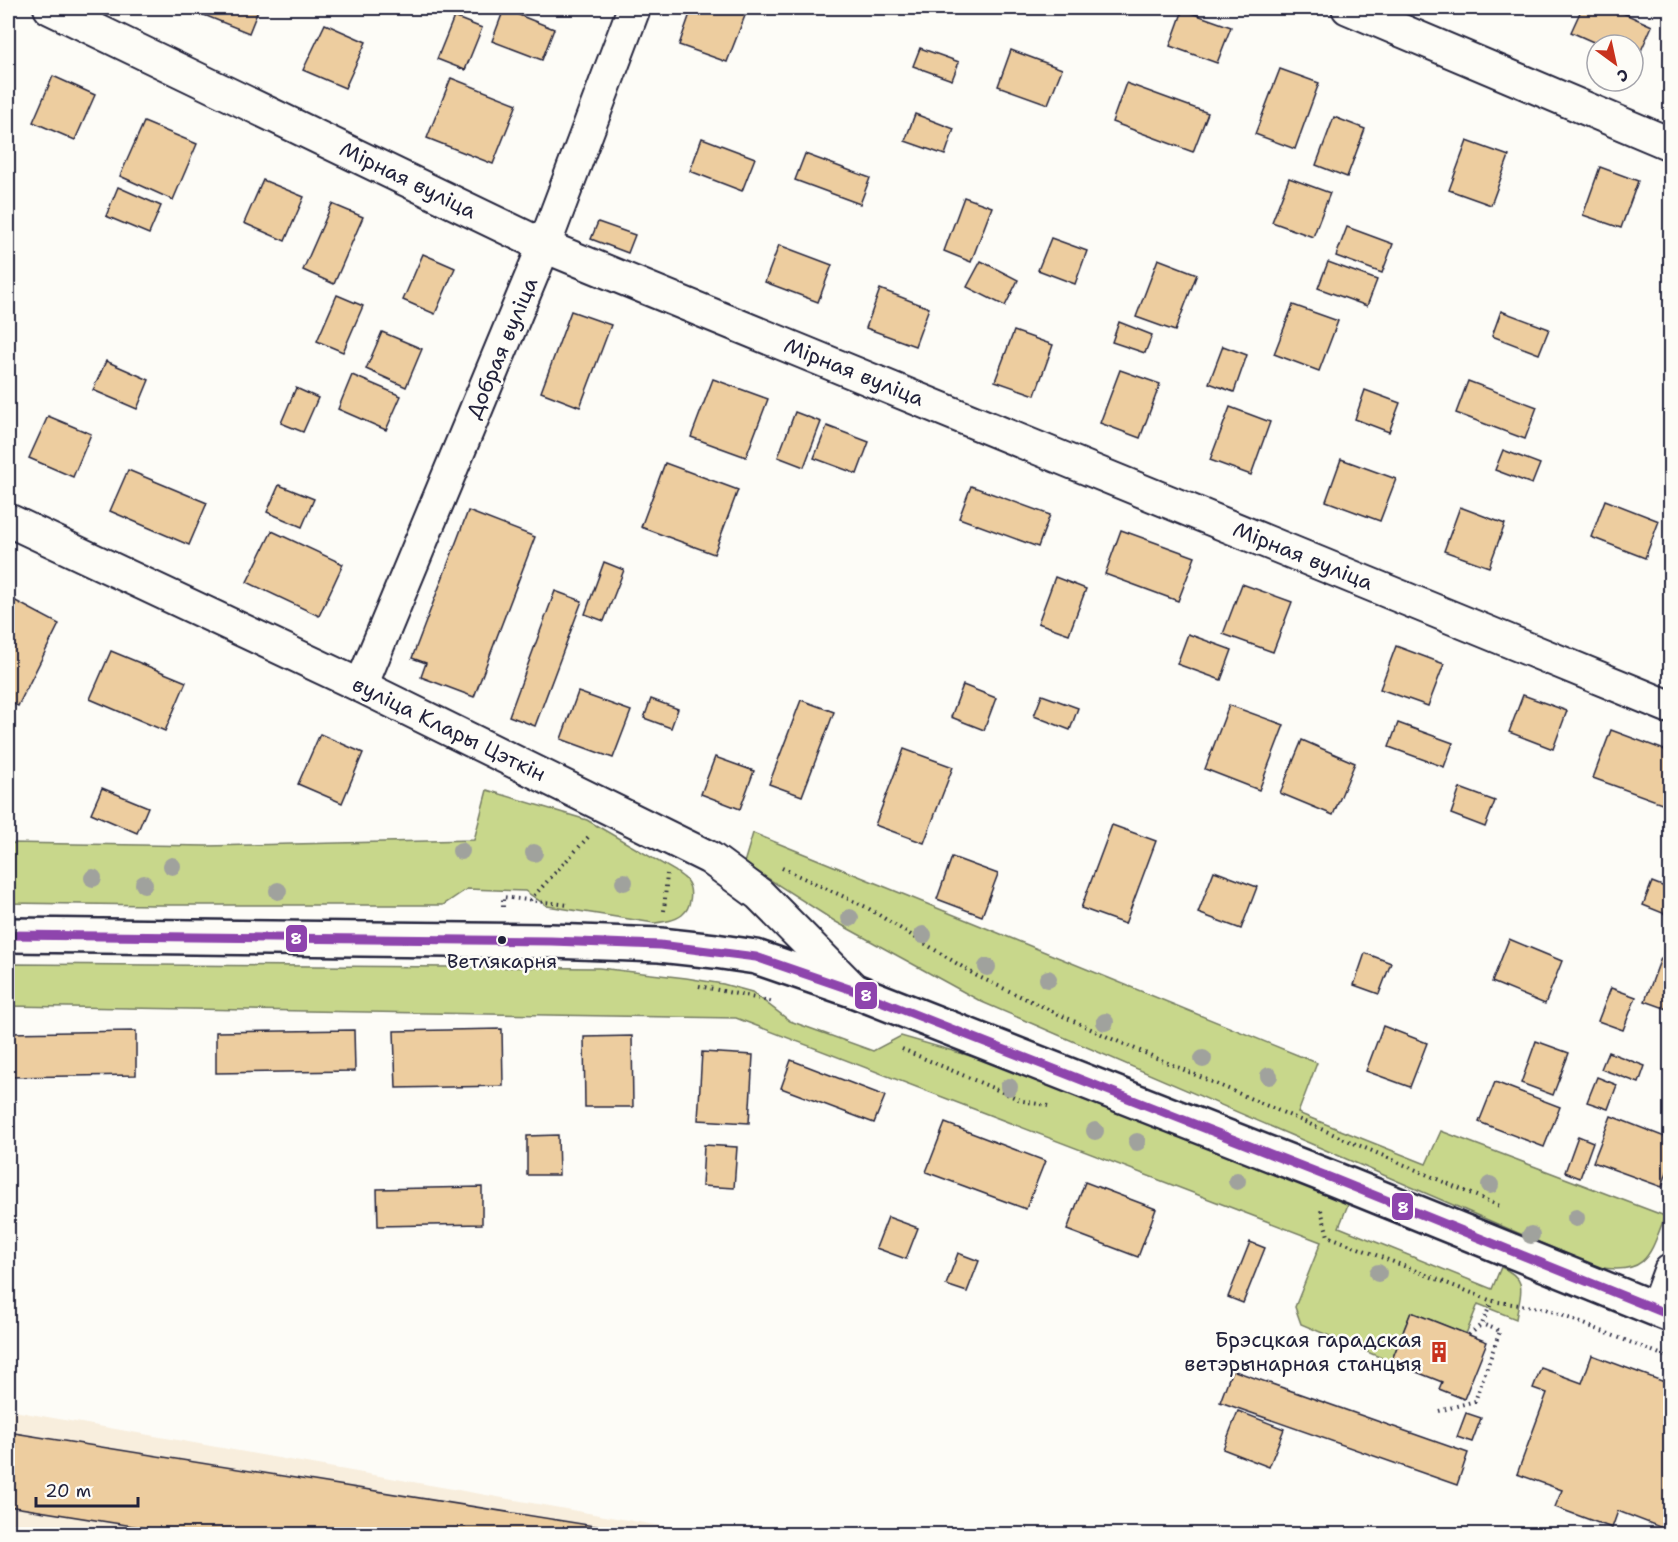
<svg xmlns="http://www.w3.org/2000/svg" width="1678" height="1542" font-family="'Shantell Sans',sans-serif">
<rect width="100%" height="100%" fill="#fdfcf7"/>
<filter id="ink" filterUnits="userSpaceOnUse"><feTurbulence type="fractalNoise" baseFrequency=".0167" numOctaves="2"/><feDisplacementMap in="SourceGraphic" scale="12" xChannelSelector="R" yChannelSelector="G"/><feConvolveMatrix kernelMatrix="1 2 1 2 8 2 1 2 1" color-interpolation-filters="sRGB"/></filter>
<g filter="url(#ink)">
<polygon fill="#f8eedd" points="8,1410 706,1534 8,1534"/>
<g fill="#c8d78b" stroke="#757c63" stroke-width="1.5">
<path d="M487,790l100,30 88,51c3,3 9,6 11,9 8,10 5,28 -4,35 -8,6 -19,7 -28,8l-107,-17 -22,-15 -58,-2 -24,16h-288l-147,-2v-60l199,3 267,-6z"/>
<path d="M753,833l564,230 -19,50 128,51 15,-33 224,85c-15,39 -18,60 -68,51l-615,-265 -146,-80 -92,-59z"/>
<path d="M8,964l591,4 87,10 37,6 29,8 38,29 83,30 28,-15 111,32 337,134 -10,25 153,62 9,-22c29,13 19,26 15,52l-38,-15 -12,30 -55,-22 -20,50 -90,-38 -6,-17 26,-65 -585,-224 -728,-12z"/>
</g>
<g fill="#edcd9f" stroke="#22223b" stroke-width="1.5">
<polygon points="190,8 259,8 249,33 189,9"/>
<polygon points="692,8 748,8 727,62 679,45"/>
<polygon points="1582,8 1612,8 1652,26 1636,62 1633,60 1633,45 1600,45 1571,32"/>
<polygon points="504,9 554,29 542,60 492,41"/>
<polygon points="1183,10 1231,27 1217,63 1170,46"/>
<polygon points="454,17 482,28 465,70 437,59"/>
<polygon points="325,24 366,42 345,88 303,70"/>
<polygon points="920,48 959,62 952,80 913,66"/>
<polygon points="1011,50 1062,69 1048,104 998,86"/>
<polygon points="1280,69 1319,83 1295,149 1255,134"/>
<polygon points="53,76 95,95 75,140 33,122"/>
<polygon points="451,78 517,104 493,164 427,138"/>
<polygon points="1126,83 1208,113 1193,152 1112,122"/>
<polygon points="915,114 954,129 945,155 905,141"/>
<polygon points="1334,117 1365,129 1347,177 1316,165"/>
<polygon points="144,122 197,144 173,200 120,176"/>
<polygon points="702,138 755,158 742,191 690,171"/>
<polygon points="1467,141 1509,156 1491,205 1449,190"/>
<polygon points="805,154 870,178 860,204 795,180"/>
<polygon points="1600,167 1638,181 1621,228 1583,215"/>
<polygon points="1289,178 1330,193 1313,237 1272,222"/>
<polygon points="263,180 304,197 285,241 244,223"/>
<polygon points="118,187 161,206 149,234 106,216"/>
<polygon points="964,197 992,207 971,262 944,251"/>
<polygon points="332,204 363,217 334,284 303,270"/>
<polygon points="598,222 635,235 628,253 591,239"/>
<polygon points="1347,227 1393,244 1382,273 1336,256"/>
<polygon points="1051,238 1087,251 1075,284 1038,270"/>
<polygon points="779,245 832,265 818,302 765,282"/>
<polygon points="423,254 455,268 435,314 403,300"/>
<polygon points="1158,259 1197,274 1175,331 1136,317"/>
<polygon points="981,261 1018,280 1005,306 967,287"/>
<polygon points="1328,262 1377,280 1367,306 1318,288"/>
<polygon points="880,289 929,308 915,346 866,328"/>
<polygon points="337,295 363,306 343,352 317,341"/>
<polygon points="1293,305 1338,321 1319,371 1274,354"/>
<polygon points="571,311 611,325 580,407 541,392"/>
<polygon points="1501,311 1549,329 1539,354 1492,336"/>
<polygon points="1119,322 1152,335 1145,353 1112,342"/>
<polygon points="1014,331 1053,345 1035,395 995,381"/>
<polygon points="382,332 422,349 406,387 366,369"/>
<polygon points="1223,346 1247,355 1234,392 1209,383"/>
<polygon points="106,361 149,380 137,409 93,390"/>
<polygon points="1120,370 1160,384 1140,438 1100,423"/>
<polygon points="352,375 401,396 386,430 338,409"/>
<polygon points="713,379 768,399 746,457 691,437"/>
<polygon points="1468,381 1537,407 1525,439 1456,413"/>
<polygon points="296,388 318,398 303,432 281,423"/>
<polygon points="1365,390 1400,403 1389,432 1355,419"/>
<polygon points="1230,407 1270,422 1251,475 1210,460"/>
<polygon points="795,412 821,422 804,467 778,457"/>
<polygon points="48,416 91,434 73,477 29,458"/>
<polygon points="827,426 869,442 857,474 814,458"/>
<polygon points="1503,450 1540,464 1532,484 1495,470"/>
<polygon points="1341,459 1396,479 1380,521 1326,501"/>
<polygon points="665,463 738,490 714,554 641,527"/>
<polygon points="128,470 207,503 189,545 110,511"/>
<polygon points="279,485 314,499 302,527 267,512"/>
<polygon points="971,486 1050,515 1038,547 959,518"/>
<polygon points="1605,500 1659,521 1645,558 1591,537"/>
<polygon points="1460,507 1505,524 1489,567 1444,551"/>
<polygon points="468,511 535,537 474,697 421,677 426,663 412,658"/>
<polygon points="1121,530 1195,557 1178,601 1105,574"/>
<polygon points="272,531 343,564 319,616 247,582"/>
<polygon points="604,562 624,570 604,621 585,614"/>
<polygon points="1055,577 1086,589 1069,634 1038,623"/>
<polygon points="1242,584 1292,602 1273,652 1223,634"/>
<polygon points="555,591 582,601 535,726 509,716"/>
<polygon points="8,597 59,624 18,706 8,701"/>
<polygon points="1188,634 1232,650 1221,680 1177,664"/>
<polygon points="1396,646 1444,664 1428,706 1380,689"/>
<polygon points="111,651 186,682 165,731 90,699"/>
<polygon points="963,685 996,698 984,730 951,717"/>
<polygon points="578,692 631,711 613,758 561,739"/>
<polygon points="1042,695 1078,708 1070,730 1034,716"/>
<polygon points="1523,695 1567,711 1553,749 1509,732"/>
<polygon points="651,699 678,709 671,728 644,718"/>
<polygon points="801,700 834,712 802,796 769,784"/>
<polygon points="1229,705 1284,725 1259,790 1205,769"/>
<polygon points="1398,723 1453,743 1444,767 1389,747"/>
<polygon points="1611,730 1670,752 1670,806 1593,778"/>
<polygon points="320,734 363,753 342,803 298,784"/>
<polygon points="1302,740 1355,763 1333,815 1280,793"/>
<polygon points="904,749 953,767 924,843 875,825"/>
<polygon points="715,757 754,771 740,809 701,794"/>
<polygon points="102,788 148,807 137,833 91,813"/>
<polygon points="1460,788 1495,801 1485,827 1451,814"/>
<polygon points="1112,825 1156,841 1125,924 1081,908"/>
<polygon points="952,857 998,874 982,916 937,899"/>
<polygon points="1214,871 1257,887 1241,929 1198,913"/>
<polygon points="1652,882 1670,889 1670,916 1643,905"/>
<polygon points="1509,939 1562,961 1545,1004 1492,982"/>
<polygon points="1365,953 1391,963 1379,994 1354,985"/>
<polygon points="1661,958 1670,961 1670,1010 1645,1001"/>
<polygon points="1611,988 1636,997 1623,1030 1598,1021"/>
<polygon points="1383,1026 1427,1043 1410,1087 1366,1071"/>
<polygon points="502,1029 503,1086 396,1088 394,1031"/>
<polygon points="354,1030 355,1071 216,1073 216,1032"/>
<polygon points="136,1031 136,1075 8,1077 8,1033"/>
<polygon points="632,1036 633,1107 585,1107 584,1037"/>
<polygon points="1536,1041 1569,1053 1553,1095 1521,1083"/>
<polygon points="702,1052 753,1055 749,1123 698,1120"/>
<polygon points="1608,1052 1645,1066 1639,1083 1601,1069"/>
<polygon points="791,1060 885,1096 874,1123 781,1088"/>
<polygon points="1597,1077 1617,1085 1608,1109 1587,1102"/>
<polygon points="1495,1082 1560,1107 1544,1147 1479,1122"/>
<polygon points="1611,1116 1670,1139 1670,1163 1662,1187 1593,1162"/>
<polygon points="945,1123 1045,1161 1026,1209 926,1172"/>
<polygon points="558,1135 559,1175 527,1175 527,1136"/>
<polygon points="1578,1136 1593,1142 1580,1178 1565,1172"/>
<polygon points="704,1145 737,1147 734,1188 702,1186"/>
<polygon points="1085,1182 1156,1209 1138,1257 1067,1230"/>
<polygon points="482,1187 482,1224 378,1226 377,1189"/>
<polygon points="888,1217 918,1228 906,1259 876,1248"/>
<polygon points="1250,1242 1265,1248 1243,1303 1228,1297"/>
<polygon points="958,1253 979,1261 967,1292 946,1285"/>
<polygon points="1411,1312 1487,1342 1464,1399 1439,1389 1442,1382 1391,1362"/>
<polygon points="1592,1355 1670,1384 1670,1408 1669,1413 1670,1414 1670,1531 1618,1511 1612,1528 1555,1507 1562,1490 1517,1474 1547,1393 1533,1388 1541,1368 1582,1383"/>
<polygon points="1232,1370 1468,1453 1457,1485 1220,1402"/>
<polygon points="1238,1411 1284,1429 1269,1467 1223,1449"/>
<polygon points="1466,1413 1481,1418 1472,1442 1457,1437"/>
<polygon points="8,1432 644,1534 183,1534 8,1506"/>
</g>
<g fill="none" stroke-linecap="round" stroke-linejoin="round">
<defs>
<g id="minor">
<polyline points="50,8 544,246 1670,707"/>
<polyline points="1348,8 1670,144"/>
<polyline points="8,520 361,686 710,858 759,894 855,991"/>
<polyline points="361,686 544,246 634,8"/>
<polyline points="1656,1309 1670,1271"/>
</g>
<polyline id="tertiary" points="8,935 551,941 660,945 715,951 756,957 855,991 1334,1179 1670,1315"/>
</defs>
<use href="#minor" stroke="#22223b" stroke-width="36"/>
<use href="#tertiary" stroke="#22223b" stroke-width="38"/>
<g stroke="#22223b" stroke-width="4" stroke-dasharray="1.5 4.5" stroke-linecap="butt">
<polyline points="782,868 866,907 977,976 1110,1038 1502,1207"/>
<polyline points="530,900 591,834"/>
<polyline points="503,907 503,897 569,905"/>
<polyline points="664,911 667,874"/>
<polyline points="699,986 774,1002"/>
<polyline points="902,1049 1023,1101 1048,1106"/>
<polyline points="1321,1210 1328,1236 1492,1301 1546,1309 1670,1358"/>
<polyline points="1469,1335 1482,1324"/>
<polyline points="1439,1411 1475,1401 1500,1331 1482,1324 1492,1301"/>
</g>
<use href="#minor" stroke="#fdfcf7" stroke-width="32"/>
<use href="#tertiary" stroke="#fdfcf7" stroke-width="33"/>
<defs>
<polyline id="bus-1" points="8,935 551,941 660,945 756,957 855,991 1334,1179 1670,1315"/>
</defs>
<use href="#bus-1" stroke="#fdfcf7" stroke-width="14"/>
<use href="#bus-1" stroke="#8e44ad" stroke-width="9"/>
</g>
<g fill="#a0a29d">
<circle cx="461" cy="851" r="9"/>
<circle cx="534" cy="853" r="9"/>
<circle cx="172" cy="866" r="9"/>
<circle cx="93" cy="878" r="9"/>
<circle cx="624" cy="882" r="9"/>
<circle cx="144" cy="884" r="9"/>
<circle cx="278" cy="891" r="9"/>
<circle cx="850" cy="918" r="9"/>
<circle cx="923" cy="935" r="9"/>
<circle cx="987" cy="967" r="9"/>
<circle cx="1048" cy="979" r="9"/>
<circle cx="1105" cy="1022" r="9"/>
<circle cx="1203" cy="1059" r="9"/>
<circle cx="1269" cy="1076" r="9"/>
<circle cx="1009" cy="1087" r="9"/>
<circle cx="1095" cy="1131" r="9"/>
<circle cx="1137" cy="1142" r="9"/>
<circle cx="1237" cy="1181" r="9"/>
<circle cx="1490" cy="1185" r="9"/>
<circle cx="1576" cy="1218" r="9"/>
<circle cx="1531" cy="1235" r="9"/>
<circle cx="1378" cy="1273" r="9"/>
</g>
</g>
<defs>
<symbol id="building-bare" viewBox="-9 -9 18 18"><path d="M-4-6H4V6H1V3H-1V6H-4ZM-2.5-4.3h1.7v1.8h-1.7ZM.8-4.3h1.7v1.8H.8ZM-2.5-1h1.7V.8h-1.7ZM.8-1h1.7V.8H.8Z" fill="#c8321e" stroke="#fdfcf7" stroke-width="2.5" paint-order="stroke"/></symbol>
</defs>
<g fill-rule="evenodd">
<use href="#building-bare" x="1424" y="1337" width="30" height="30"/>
</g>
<circle fill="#22223b" stroke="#fdfcf7" stroke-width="2" cx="502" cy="940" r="5"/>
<g text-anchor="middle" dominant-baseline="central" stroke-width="5" stroke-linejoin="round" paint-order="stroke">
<g font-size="20" fill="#22223b" stroke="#fdfcf7">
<text x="502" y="961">Ветлякарня</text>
</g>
<g font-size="21" fill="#22223b" stroke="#fdfcf7">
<text transform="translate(408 180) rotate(26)">Мірная вуліца</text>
<text transform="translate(502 348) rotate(-67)">Добрая вуліца</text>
<text transform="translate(854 372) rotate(22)">Мірная вуліца</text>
<text transform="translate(1303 556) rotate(22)">Мірная вуліца</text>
<text transform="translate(449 729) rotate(26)">вуліца Клары Цэткін</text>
</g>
<g font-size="21" fill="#22223b" stroke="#fdfcf7" text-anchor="end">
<text x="1422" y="1340">Брэсцкая гарадская<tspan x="1422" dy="24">ветэрынарная станцыя</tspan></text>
</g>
</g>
<g stroke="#fdfcf7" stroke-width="2">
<rect x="285" y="924" width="23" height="29" rx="6" fill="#8e44ad"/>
<rect x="854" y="981" width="24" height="29" rx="6" fill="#8e44ad"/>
<rect x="1391" y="1192" width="23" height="29" rx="6" fill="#8e44ad"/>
</g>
<g font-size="16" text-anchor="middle" font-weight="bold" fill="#fff">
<text x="296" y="944">8</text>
<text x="866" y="1001">8</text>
<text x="1403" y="1213">8</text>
</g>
<rect width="1678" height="1542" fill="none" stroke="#fdfcf7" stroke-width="30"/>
<rect x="15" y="15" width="1648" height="1512" fill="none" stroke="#22223b" stroke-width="2" filter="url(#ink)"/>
<g transform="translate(1615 63) rotate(147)"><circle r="28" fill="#fdfcf7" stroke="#a5a5ac" stroke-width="1.5"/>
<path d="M0-4.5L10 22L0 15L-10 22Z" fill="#c8321e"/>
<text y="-9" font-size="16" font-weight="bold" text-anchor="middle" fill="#22223b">С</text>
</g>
<path d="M36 1497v9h102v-9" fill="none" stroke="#22223b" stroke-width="3"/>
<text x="45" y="1497" font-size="18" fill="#22223b" stroke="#fdfcf7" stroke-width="4.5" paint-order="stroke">20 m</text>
</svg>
